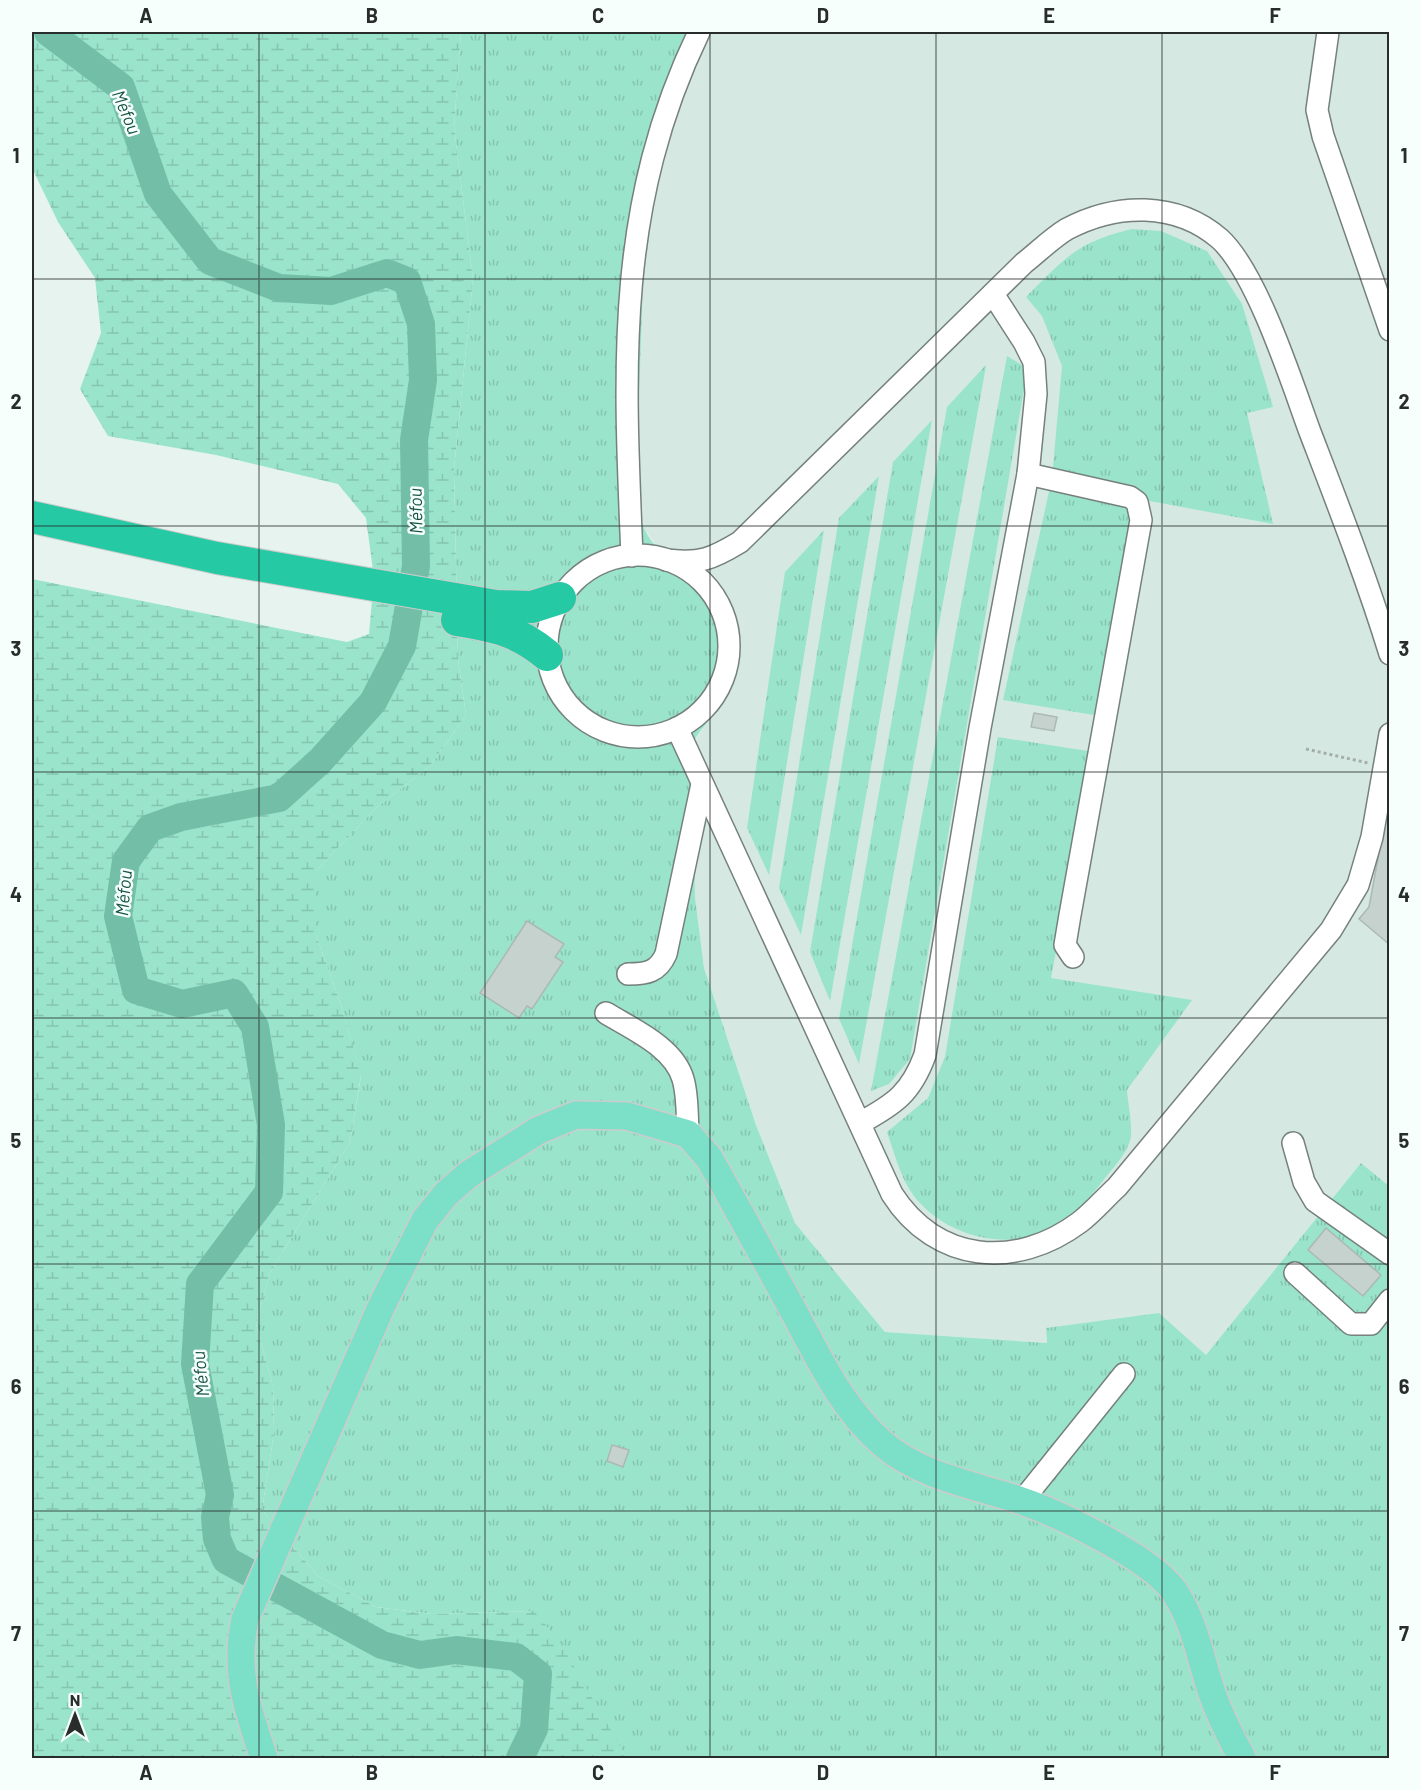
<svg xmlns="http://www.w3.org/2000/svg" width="1421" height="1790" font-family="Barlow,sans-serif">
<defs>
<pattern id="grass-tufts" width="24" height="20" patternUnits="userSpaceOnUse" patternTransform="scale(1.5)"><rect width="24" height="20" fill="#9ae4cc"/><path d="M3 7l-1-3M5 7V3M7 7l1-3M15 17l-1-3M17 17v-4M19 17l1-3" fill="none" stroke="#85c4af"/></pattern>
<pattern id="wetland-marsh" width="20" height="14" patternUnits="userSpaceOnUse" patternTransform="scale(1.5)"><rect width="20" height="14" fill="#9ae4cc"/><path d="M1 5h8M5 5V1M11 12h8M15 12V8" fill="none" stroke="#85c4af"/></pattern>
</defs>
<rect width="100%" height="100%" fill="#e7f3ee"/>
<polygon fill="#d5e9e2" points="712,32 1389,32 1389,1186 1361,1163 1206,1356 1046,1329 1047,1343 885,1332 795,1223 756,1125 704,968 695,897 692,745 733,683 739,641 726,604 682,561 658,548 645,530 637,508 636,489 643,282 656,183 690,74"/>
<g fill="url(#grass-tufts)">
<path d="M461,32h251l-22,42 -34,109 -13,99 -7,207c1,21 6,44 22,59 6,6 16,8 24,13 43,29 66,67 52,120 -8,27 -31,41 -42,64l3,152 9,71 52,157 39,98 90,109 162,11 -1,-15 113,-15 47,42 155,-192 28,23v572h-762l-93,-147 -103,3 -55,-7 -58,-31 -56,-66 12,-77 -1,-47 -17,-62 14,-51 80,-131 11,-66 -20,-71 -25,-70v-64l60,-63 54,-42 36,-51 -8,-55 -4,-191 19,-190 -19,-152z"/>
<path d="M1132,229l29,2 46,20 35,53 31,103 -26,6 26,111 -134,-25 -39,217 -97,-16 49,-222 10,-112 -20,-50 -16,-19c39,-39 51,-55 106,-68z"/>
<polygon points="1007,356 1022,365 1025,383 910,1059 889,1084 871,1091"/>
<polygon points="986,365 986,366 859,1064 839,1019 947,407"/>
<polygon points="932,420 830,1001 810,952 893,462"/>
<polygon points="879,476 801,935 779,888 839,518"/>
<polygon points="824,530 769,875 747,828 785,572"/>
<path d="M998,737l96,15 -43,226 141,22 -65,90c1,14 5,31 4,46 -2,16 -19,33 -29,46 -14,18 -29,35 -49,46 -43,24 -103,9 -134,-26 -17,-18 -24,-47 -32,-70l41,-34 17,-41z"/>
</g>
<polygon fill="url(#wetland-marsh)" points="32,32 461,32 454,127 473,279 454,469 458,660 466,715 430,766 376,808 316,871 316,935 341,1005 361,1075 350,1142 270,1273 256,1324 273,1386 274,1433 262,1510 318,1576 376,1607 431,1614 534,1611 559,1641 627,1758 32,1758 32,579 347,642 369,634 374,578 366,518 338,484 216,455 108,436 80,389 101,333 95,278 58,222 32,168"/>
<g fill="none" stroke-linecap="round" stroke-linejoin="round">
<polyline stroke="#73bea6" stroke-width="28" points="48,32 121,87 158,194 210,261 279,288 331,291 387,273 407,281 421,324 423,380 414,440 416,566 402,646 373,702 320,761 279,798 181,817 150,828 126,861 118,916 136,990 182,1004 234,993 255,1027 271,1125 269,1192 200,1284 195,1364 220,1495 215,1517 217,1539 226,1560 382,1645 420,1655 456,1650 516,1657 538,1674 534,1729 520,1758"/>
</g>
<g fill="#c6d2cd" stroke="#acb8b4" stroke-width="1.5">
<polygon points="1034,713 1057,717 1054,731 1031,727"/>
<polygon points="1390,794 1390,945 1359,919 1369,907"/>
<polygon points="527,921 564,944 555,957 563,962 532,1009 527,1006 519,1018 480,993"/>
<polygon points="1326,1228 1381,1275 1363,1296 1308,1250"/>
<polygon points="612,1445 629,1450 623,1467 607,1461"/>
</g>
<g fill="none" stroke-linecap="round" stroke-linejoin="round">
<defs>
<g id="minor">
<polyline points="1328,32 1317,110 1323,136 1390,330"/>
<polyline points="1028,474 1130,497 1137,502 1141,520 1070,915 1065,945 1073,957"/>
<circle cx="638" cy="646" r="91"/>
<path d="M632,556c-8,-188 -17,-350 67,-524"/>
<path d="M666,560c34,4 46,-1 74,-18l284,-279c14,-11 28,-25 43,-34 49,-26 109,-28 153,10 37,34 72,144 90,193 28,73 57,147 80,222"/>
<path d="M677,728l215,466c44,69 124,76 188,28 13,-10 25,-24 37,-35l214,-257 27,-45 14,-48 18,-103"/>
<path d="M628,974c19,0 30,-2 38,-20l36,-170"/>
<path d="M606,1013c26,16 68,34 77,66 5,17 4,37 5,55"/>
<path d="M860,1123c35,-19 51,-30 65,-68l55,-327 48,-254 8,-80 -2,-32 -10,-20 -31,-48"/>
<polyline points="1293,1143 1304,1182 1315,1201 1390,1254"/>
<polyline points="1295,1273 1351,1324 1371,1324 1390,1300"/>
<polyline points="1022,1501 1124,1374"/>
</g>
<path id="major" d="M264,1758c-17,-50 -30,-86 -19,-139l137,-314 43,-85 21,-26 23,-20 70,-44 37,-15 51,1 61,18 21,24c29,51 57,103 85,154 25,46 48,97 88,131 37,33 92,42 137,57 39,13 132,58 155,91 21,31 26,67 38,102 7,22 19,44 30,65"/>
<g id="highway">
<polyline points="32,517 217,558 496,606 532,607 560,598"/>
<path d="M457,620c37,6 60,10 90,35"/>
</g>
</defs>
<use href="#minor" stroke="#76817d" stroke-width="24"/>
<use href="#major" stroke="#cbcdcc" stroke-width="30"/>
<use href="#highway" stroke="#cbcdcc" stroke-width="34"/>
<polyline stroke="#a4aeaa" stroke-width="3" stroke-dasharray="3 3" stroke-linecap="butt" points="1306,749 1368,763"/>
<use href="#minor" stroke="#fff" stroke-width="21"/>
<use href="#major" stroke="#7cdfc8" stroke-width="27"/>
<use href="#highway" stroke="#25c9a3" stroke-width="32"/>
</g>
<path fill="none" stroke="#282d2b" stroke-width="1.5" stroke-opacity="0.55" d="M259,32v1726M485,32v1726M710,32v1726M936,32v1726M1162,32v1726M32,279h1358M32,526h1358M32,772h1358M32,1018h1358M32,1264h1358M32,1511h1358"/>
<g text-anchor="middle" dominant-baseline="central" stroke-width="5" stroke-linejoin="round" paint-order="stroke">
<g font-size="18" font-style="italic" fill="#175444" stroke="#f7fffc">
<text transform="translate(127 112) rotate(67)">Méfou</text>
<text transform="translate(415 511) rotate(-91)">Méfou</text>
<text transform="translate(123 893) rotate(-85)">Méfou</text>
<text transform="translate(200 1374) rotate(-96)">Méfou</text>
</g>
</g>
<rect width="1421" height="1790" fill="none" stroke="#f7fffc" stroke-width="66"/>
<g transform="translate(75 1715)" stroke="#f7fffc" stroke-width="4.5" paint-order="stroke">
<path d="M0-4.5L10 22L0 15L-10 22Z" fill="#282d2b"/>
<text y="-9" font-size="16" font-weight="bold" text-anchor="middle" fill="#282d2b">N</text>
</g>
<rect x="33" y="33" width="1355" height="1724" fill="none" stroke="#282d2b" stroke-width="2"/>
<g font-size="20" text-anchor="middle" font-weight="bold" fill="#282d2b">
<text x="146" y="23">A</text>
<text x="372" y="23">B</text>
<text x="598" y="23">C</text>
<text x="823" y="23">D</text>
<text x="1049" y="23">E</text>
<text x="1275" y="23">F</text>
<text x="16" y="163">1</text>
<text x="1404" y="163">1</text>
<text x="16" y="409">2</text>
<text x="1404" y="409">2</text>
<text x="16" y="656">3</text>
<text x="1404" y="656">3</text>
<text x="16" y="902">4</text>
<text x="1404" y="902">4</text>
<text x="16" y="1148">5</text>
<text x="1404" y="1148">5</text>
<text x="16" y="1394">6</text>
<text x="1404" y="1394">6</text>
<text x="16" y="1641">7</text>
<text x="1404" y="1641">7</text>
<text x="146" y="1780">A</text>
<text x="372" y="1780">B</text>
<text x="598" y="1780">C</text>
<text x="823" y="1780">D</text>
<text x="1049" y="1780">E</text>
<text x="1275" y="1780">F</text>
</g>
</svg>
